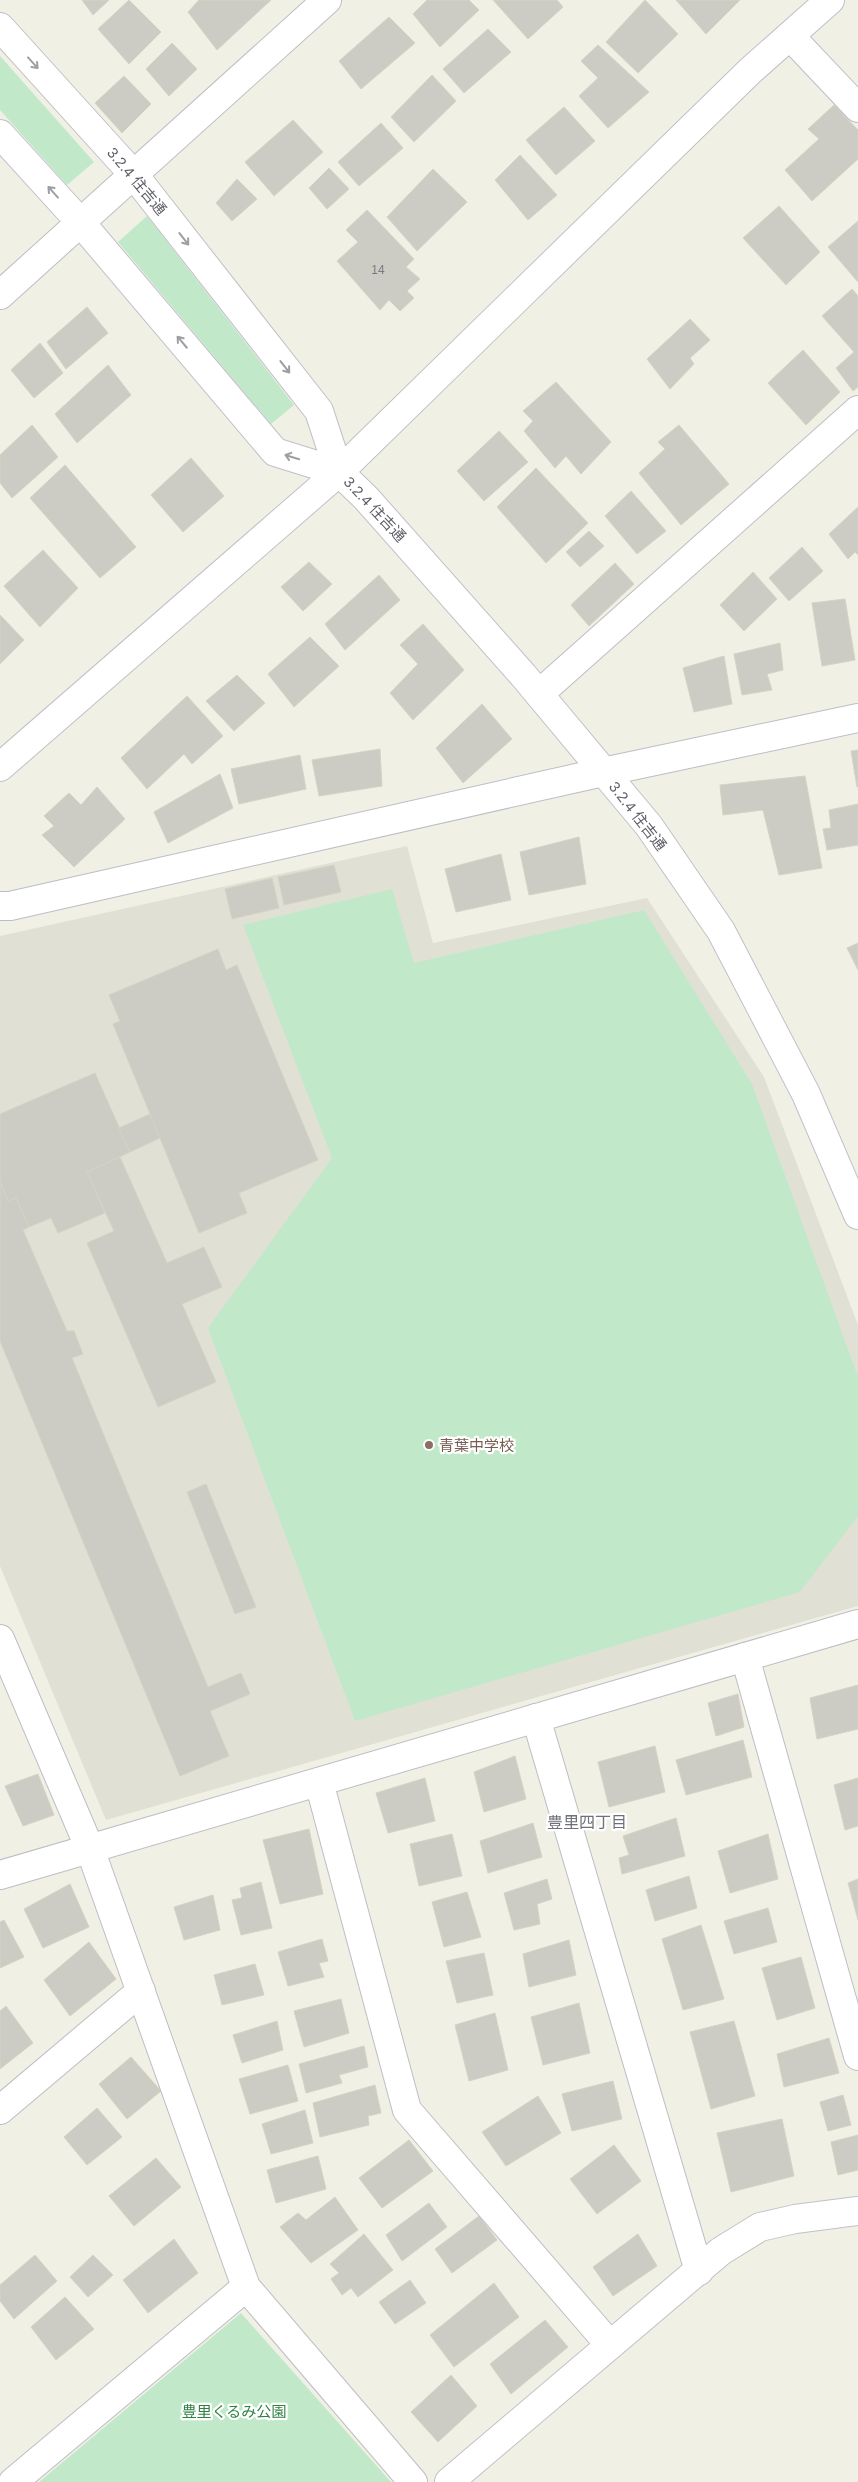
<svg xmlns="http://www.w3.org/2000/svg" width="858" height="2482" font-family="Arial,'Noto Sans JP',sans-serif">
<rect width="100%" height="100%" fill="#f0f0e5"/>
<polygon fill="#e0e0d4" points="407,846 433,943 647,898 764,1077 858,1325 858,1606 106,1820 0,1566 0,936"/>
<g fill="#c1e9c9">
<polygon points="0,56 94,162 67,185 0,110"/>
<polygon points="147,216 294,405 271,424 118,242"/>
<polygon points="392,889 414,963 644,910 752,1084 858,1377 858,1516 800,1592 355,1721 208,1328 332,1158 243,925"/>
<polygon points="241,2313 391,2482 39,2482"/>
</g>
<g fill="#cdccc4" stroke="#d5d3c3">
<polygon points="82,0 109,0 93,15"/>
<polygon points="129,0 161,32 129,64 98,29"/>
<polygon points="199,0 271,0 217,50 188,12"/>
<polygon points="427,0 469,0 479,10 440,47 413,14"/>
<polygon points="493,0 557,0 563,7 528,39"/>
<polygon points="645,0 678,34 638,73 606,42"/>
<polygon points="676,0 740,0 706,34"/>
<polygon points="389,17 415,43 361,89 339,61"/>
<polygon points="488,29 511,52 464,93 443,69"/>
<polygon points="172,43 197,69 169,96 146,69"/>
<polygon points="598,45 649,92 608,128 579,96 598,78 581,61"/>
<polygon points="432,75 456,101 414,142 391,117"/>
<polygon points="124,76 151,104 122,133 95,103"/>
<polygon points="834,105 858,130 858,159 812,201 785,170 819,139 808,129"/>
<polygon points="564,107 595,141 556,175 526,140"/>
<polygon points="293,120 323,152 274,196 245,162"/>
<polygon points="381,123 403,148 359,186 338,162"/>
<polygon points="520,155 557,195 528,220 495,180"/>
<polygon points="329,168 349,189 327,209 309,188"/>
<polygon points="433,169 467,202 417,251 387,217"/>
<polygon points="237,179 257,199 232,221 216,203"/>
<polygon points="779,206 820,252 786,285 743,238"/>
<polygon points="367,210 414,259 406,267 420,279 407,291 414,298 400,311 389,300 380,310 337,261 358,242 346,230"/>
<polygon points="858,221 858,282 828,247"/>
<polygon points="852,289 858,296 858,387 853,391 836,368 854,352 822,316"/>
<polygon points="87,307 108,333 66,369 47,342"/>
<polygon points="690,319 710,340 690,358 694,364 670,389 647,359"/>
<polygon points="40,343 63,373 34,398 11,370"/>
<polygon points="803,350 840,392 806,425 768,383"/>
<polygon points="108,365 131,395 77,443 55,414"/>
<polygon points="556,382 611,442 581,474 566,456 555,468 524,431 533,421 523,411"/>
<polygon points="32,425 58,457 12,498 0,483 0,455"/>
<polygon points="679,425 729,484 681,525 639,473 665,449 658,442"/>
<polygon points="499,431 528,462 484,501 457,471"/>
<polygon points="191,458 224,496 183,532 151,495"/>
<polygon points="65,465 136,547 100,578 30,498"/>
<polygon points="536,468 588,523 546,563 497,507"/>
<polygon points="631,491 666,531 637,554 605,516"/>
<polygon points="858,507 858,555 855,552 848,559 829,534"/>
<polygon points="589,531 604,546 580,567 566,552"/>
<polygon points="802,547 823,571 789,601 769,578"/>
<polygon points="43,550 78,588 40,627 4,586"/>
<polygon points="309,562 332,584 303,611 281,587"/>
<polygon points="615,563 634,584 589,626 571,605"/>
<polygon points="753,572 777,599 744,631 720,605"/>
<polygon points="379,575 400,600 345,650 325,624"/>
<polygon points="845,599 855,660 822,666 812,603"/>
<polygon points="0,615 24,640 0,664"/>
<polygon points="423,624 464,670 413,720 390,693 418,664 400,645"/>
<polygon points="310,637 339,666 294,707 268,674"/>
<polygon points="780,643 783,670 767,674 772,690 742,695 734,654"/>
<polygon points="724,656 732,704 694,712 683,668"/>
<polygon points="237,675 265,703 234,731 206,701"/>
<polygon points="187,696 223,736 192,764 184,754 147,789 121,758"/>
<polygon points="482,704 512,739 463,783 436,748"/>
<polygon points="380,749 382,786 319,796 312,760"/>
<polygon points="858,750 858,787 857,787 851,751"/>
<polygon points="300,755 306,789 239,804 231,769"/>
<polygon points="220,774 233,808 168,843 154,812"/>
<polygon points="805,776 822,868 779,875 763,810 723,815 720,785"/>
<polygon points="97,787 125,819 74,867 42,835 54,826 44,816 69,793 81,805"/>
<polygon points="858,804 858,845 827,850 823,829 831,828 829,810"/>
<polygon points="579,837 586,884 529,895 520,852"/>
<polygon points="501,854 511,900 456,912 445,869"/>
<polygon points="334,865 341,892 284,905 278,877"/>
<polygon points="272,878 279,908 232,919 225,889"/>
<polygon points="858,943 858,970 847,948"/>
<polygon points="218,949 226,970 237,965 318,1160 239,1193 247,1213 199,1233 113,1024 120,1021 109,995"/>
<polygon points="95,1073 130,1152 87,1172 105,1213 58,1233 51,1218 29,1227 16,1198 8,1201 0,1182 0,1114"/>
<polygon points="150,1114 160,1138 130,1152 119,1128"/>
<polygon points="120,1157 167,1263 204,1247 222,1287 182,1304 216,1382 158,1407 87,1243 114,1231 87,1172"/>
<polygon points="0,1182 8,1201 16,1198 29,1227 23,1230 67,1331 74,1331 83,1354 72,1358 208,1687 241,1673 250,1694 210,1711 229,1756 180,1776 0,1341"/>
<polygon points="206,1484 256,1607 235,1614 187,1492"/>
<polygon points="858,1685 858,1729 817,1739 810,1698"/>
<polygon points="738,1694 744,1727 716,1736 708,1703"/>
<polygon points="743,1740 752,1777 686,1795 676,1760"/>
<polygon points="655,1746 665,1792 609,1807 598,1762"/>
<polygon points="515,1756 526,1799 484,1812 474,1772"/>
<polygon points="38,1774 54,1815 23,1826 5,1786"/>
<polygon points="425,1778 435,1821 388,1833 376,1793"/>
<polygon points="858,1778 858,1826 845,1830 834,1785"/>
<polygon points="676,1818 685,1856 622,1874 619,1858 629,1855 623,1836"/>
<polygon points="533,1823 542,1857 488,1873 480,1841"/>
<polygon points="309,1829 323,1894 280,1904 263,1840"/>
<polygon points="452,1834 462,1876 419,1886 410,1844"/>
<polygon points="768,1834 778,1879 730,1893 718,1851"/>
<polygon points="689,1876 697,1908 655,1921 646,1890"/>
<polygon points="547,1879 552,1899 537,1904 540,1924 514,1930 504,1893"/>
<polygon points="858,1879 858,1920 848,1883"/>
<polygon points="261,1882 272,1928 241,1935 232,1900 242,1898 240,1888"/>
<polygon points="70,1884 89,1927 43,1948 24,1909"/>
<polygon points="467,1892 481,1937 444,1947 432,1902"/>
<polygon points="213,1895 220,1930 184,1940 174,1907"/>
<polygon points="768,1908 777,1942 734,1954 724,1921"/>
<polygon points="4,1920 24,1957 0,1968 0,1922"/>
<polygon points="701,1925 724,1999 683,2010 662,1939"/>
<polygon points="322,1939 328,1961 319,1963 324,1977 288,1986 278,1952"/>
<polygon points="569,1940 576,1975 529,1987 523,1954"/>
<polygon points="89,1942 116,1979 70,2016 44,1980"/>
<polygon points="484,1953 493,1995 457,2003 446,1961"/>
<polygon points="801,1957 815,2008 777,2020 762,1968"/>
<polygon points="255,1964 264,1995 222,2005 214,1975"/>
<polygon points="341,1999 349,2033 304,2047 294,2011"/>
<polygon points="579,2003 590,2053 543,2065 531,2017"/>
<polygon points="6,2006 33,2043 0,2069 0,2011"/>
<polygon points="495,2013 508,2070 469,2081 455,2025"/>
<polygon points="277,2021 283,2050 242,2063 233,2035"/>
<polygon points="734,2021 755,2096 711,2109 690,2032"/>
<polygon points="829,2038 839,2073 784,2087 777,2054"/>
<polygon points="364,2046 368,2067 339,2075 342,2083 306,2093 299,2064"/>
<polygon points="131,2057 161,2091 127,2119 99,2084"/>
<polygon points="288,2065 298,2101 250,2114 239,2079"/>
<polygon points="613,2081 622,2119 572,2131 562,2094"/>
<polygon points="375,2085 381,2113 368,2116 369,2125 320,2137 313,2103"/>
<polygon points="843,2095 851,2125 828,2131 820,2102"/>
<polygon points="538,2096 561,2133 506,2166 482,2132"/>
<polygon points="97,2108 122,2137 87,2165 64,2137"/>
<polygon points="305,2110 313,2143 271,2154 262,2124"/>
<polygon points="782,2119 794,2176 731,2192 717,2133"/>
<polygon points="858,2135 858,2170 838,2175 831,2142"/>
<polygon points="409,2140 433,2171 382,2208 359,2178"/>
<polygon points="614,2145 641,2181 597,2214 570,2179"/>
<polygon points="318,2156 326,2189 276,2203 267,2170"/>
<polygon points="156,2158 181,2187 134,2226 109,2196"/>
<polygon points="335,2197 358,2230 311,2263 280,2227 298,2213 306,2220"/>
<polygon points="429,2203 447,2227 402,2261 386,2235"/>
<polygon points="479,2216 497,2240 452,2273 435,2249"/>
<polygon points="364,2234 393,2270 358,2297 351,2288 342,2295 331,2279 339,2273 330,2264"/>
<polygon points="638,2234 657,2266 613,2296 593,2267"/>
<polygon points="174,2239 198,2273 148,2313 123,2280"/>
<polygon points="35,2255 57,2281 14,2319 0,2301 0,2285"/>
<polygon points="93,2255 113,2275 88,2297 70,2277"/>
<polygon points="410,2280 426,2303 395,2324 379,2302"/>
<polygon points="494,2283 519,2317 454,2367 430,2335"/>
<polygon points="65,2297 94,2329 56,2360 31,2327"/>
<polygon points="545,2320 568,2347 511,2394 490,2364"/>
<polygon points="451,2375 477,2406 438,2442 411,2412"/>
</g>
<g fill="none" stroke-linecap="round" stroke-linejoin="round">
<defs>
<g id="street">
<polyline points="790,36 858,108"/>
<polyline points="0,295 327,0"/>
<polyline points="539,694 858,410"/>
<polyline points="0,906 10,906 603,772 858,718"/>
<polyline points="0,1639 90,1849 246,2287 413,2482"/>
<polyline points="745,1657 858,2056"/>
<polyline points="536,1718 699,2271"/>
<polyline points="319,1782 407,2110 610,2345"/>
<polyline points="0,1875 858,1624"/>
<polyline points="0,2110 141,1991"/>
<polyline points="13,2482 246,2287"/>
</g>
<g id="secondary">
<polyline points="0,27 134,175 319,411 339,472"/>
<polyline points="0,134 81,223 275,452 339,472 366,498 523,675 649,826 721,931 806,1094 858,1215"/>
<polyline points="0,767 339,472 750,71 830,0"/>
<polyline points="449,2482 721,2251 760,2227 795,2219 858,2211"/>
</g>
</defs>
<use href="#street" stroke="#bdbec5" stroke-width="30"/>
<use href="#secondary" stroke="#c0c1c9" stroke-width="30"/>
<use href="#street" stroke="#fff" stroke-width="28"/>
<use href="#secondary" stroke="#fff" stroke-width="28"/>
</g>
<defs><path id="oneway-shaft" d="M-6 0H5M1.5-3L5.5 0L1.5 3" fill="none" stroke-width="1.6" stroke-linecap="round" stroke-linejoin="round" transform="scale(1.25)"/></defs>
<g stroke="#9e9fa4">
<use href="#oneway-shaft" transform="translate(33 63) rotate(48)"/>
<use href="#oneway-shaft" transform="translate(53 192) rotate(-132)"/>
<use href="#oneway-shaft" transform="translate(184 239) rotate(52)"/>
<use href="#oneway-shaft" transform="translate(182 342) rotate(-130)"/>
<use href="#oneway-shaft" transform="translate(285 367) rotate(52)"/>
<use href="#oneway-shaft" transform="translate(292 457) rotate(-163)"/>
</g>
<circle fill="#8d6e63" stroke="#fff" stroke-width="2" cx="429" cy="1445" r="5"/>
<g text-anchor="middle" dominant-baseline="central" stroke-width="4.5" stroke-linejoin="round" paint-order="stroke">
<g font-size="12" fill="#797a7e">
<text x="378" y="270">14</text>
</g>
<g font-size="15" fill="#5d5f67" stroke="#fff">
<text transform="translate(137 181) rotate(50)">3.2.4 住吉通</text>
<text transform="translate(375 509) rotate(47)">3.2.4 住吉通</text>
<text transform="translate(638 816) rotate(52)">3.2.4 住吉通</text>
</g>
<g font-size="15" fill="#785e54" stroke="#fff" text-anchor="start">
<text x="439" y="1445">青葉中学校</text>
</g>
<g font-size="15" fill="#308244" stroke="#fff">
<text x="234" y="2411">豊里くるみ公園</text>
</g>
<g font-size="16" fill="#6e7179" stroke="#fff">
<text x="587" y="1822">豊里四丁目</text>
</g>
</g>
</svg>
